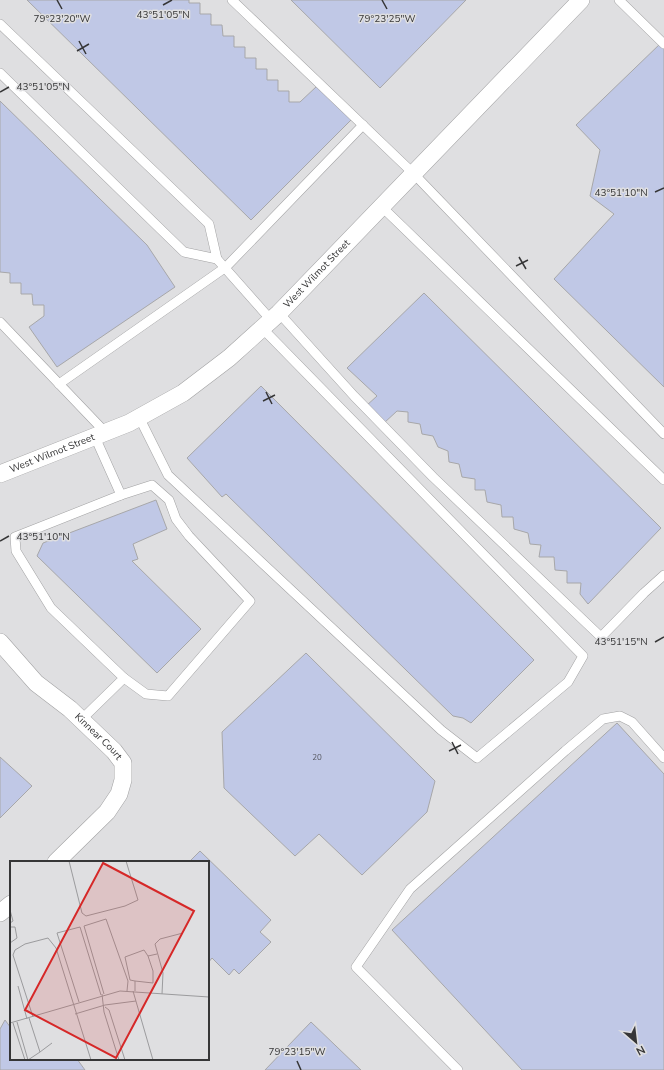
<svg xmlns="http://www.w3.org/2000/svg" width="664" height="1070" font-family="'Nunito Sans',sans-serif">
<rect width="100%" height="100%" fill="#dfdfe1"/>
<g fill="#c0c8e6" stroke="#a7a7a9">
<polygon points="27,0 189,0 189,3 200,3 200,14 211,14 211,25 222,25 223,36 234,36 234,47 245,47 245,58 256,58 256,69 267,69 267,80 278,80 278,91 289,91 289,102 300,102 317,86 351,120 251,220"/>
<polygon points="291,0 466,0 380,88"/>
<polygon points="662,42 664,44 664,387 554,279 614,214 590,196 600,150 576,125"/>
<polygon points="0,101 147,245 175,287 57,367 29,327 44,316 44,305 33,305 32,294 21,294 21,283 10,283 10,273 0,272"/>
<polygon points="424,293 661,528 588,604 580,594 581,583 567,583 567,571 555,570 554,557 539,557 541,545 530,544 528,533 514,529 513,517 502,517 501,505 487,502 485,490 475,490 475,479 462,477 459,464 449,462 448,451 438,447 433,436 422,434 420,424 408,422 408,412 397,411 384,423 366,406 377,396 347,368"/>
<polygon points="261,386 534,660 471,723 463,718 453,716 226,494 222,497 187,458"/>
<polygon points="156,500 167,529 133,544 138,559 132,561 201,629 157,673 37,556 43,543"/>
<polygon points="306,653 435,781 427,812 362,875 319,834 295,856 224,788 222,732"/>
<polygon points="617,723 664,774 664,1070 522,1070 392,930"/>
<polygon points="0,757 32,786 0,818"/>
<polygon points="200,851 271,920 260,932 271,942 239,974 234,969 229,975 212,958 208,963 208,862 189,862"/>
<polygon points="5,1020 11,1028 11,1059 77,1059 85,1070 0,1070 0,1029"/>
<polygon points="311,1022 361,1070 265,1070"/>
</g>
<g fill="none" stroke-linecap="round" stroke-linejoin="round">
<defs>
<g id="service">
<polyline points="232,0 414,174 664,434"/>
<polyline points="619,0 664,44"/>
<polyline points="0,24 209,224 217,259 271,320"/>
<polyline points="0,73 184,252 217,259"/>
<polyline points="382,207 664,480"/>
<polyline points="279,313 354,396 433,477 601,637 644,593 664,575"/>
<polyline points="0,322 106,433"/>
<polyline points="59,384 226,267 363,125"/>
<polyline points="139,417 168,475 441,730 477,758 568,682 583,656 262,328"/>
<polyline points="121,495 152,485 169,500 176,519 189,536 250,601 168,696 146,694 124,678"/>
<polyline points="81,720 124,678 51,608 16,551 15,537 121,495 95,437"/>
<polyline points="458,1070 356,967 410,889 565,751 603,719 620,716 632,722 664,758"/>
</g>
<g id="minor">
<path id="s1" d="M0,474l129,-51 54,-30 46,-35 50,-45 302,-313"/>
<path id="s2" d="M0,642l36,41 34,26 44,42 9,12v17l-4,14 -12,18 -51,50"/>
<polyline points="0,913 11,904"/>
</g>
</defs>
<use href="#service" stroke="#a2a2a3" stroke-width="10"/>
<use href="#minor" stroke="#a2a2a3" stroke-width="18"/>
<use href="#service" stroke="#fff" stroke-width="9"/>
<use href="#minor" stroke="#fff" stroke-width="17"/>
</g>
<path fill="none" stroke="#363637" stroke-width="1.5" d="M57,0l5,9M382,0l5,9M163,5l9,-5M79,41l7,13M77,51l12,-7M0,92l9,-5M655,192l9,-4M519,257l7,12M516,266l12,-6M266,392l6,12M263,401l12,-6M0,541l9,-5M655,642l9,-5M452,742l6,12M449,751l12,-6M297,1061l4,9"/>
<g text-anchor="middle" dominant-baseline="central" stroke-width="3" stroke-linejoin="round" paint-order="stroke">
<g font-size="8" fill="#585a63">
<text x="317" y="757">20</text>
</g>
<g font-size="10" fill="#363637" stroke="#dfdfe1">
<text stroke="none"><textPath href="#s1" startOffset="380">West Wilmot Street</textPath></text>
<text stroke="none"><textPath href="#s1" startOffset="56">West Wilmot Street</textPath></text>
<text stroke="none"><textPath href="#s2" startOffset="137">Kinnear Court</textPath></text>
</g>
</g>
<g transform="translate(10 861)">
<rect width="199" height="199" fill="#dfdfe1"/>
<path fill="none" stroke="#9b9b9d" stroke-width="1" d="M59,0l13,52 4,3 39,-10 13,-6 -12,-39M0,49l3,11 -3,2M0,66h5l2,11 -7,5M125,120l-5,-1 -5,-23 19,-7 4,6M8,125l9,33M123,130l20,69M125,130v-10l18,2v-12l-5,-15 9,-2M92,133l2,18 15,48M94,133l-20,-68 22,-7 22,62 -1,10M152,133l1,-21 -8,-29 5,-5 23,-6M69,141l-22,-69 23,-6 21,68M95,146l4,3 16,50M65,153l30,-9 31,-4M23,156l-20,-62 2,-5 10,-6 23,-6 8,10 35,112M19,157l11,34 12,-9M7,161l11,38 12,-8M0,162l110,-32 89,6M3,162l12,37"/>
<path fill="#d62828" fill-opacity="0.15" stroke="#d62828" stroke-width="2" d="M93,2l91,48 -78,147 -91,-48z"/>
<rect width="199" height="199" fill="none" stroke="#363637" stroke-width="2"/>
</g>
<g font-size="10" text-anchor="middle" fill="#363637" stroke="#dfdfe1" stroke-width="3" stroke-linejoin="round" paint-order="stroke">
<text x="163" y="18">43°51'05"N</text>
<text x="387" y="22">79°23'25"W</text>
<text x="62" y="22">79°23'20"W</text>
<text x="43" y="90">43°51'05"N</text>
<text x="621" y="196">43°51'10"N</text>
<text x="43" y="540">43°51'10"N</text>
<text x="621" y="645">43°51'15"N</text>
<text x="297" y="1055">79°23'15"W</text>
</g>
<g transform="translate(636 1042) rotate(152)" stroke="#dfdfe1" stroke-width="3" paint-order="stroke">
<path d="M0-3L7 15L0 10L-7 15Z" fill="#363637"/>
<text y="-6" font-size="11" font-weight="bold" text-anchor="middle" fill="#363637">N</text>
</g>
</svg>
